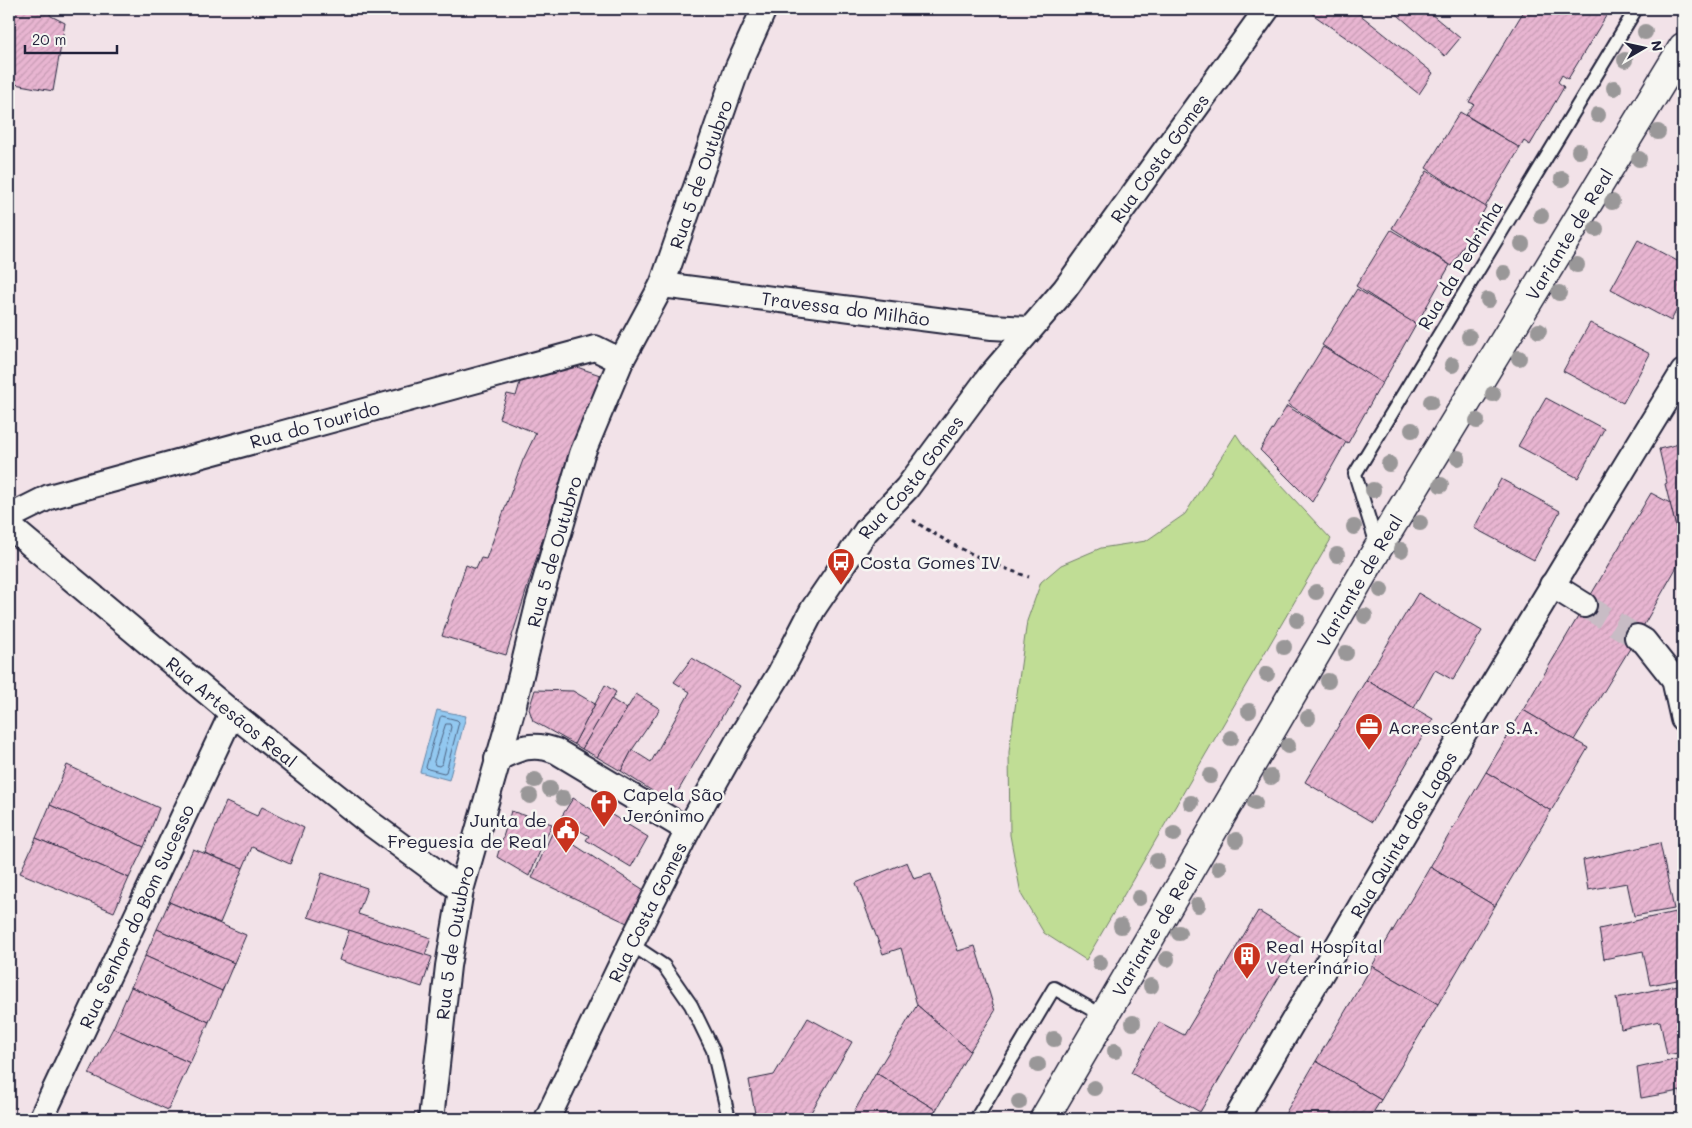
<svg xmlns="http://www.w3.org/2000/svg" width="1692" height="1128" font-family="Mali,sans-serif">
<defs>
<pattern id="building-hatch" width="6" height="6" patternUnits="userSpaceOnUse" patternTransform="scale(1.25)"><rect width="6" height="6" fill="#e8b5d1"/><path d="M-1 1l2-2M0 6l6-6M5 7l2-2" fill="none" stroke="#c79bb4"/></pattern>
</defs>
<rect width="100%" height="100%" fill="#f2e2e8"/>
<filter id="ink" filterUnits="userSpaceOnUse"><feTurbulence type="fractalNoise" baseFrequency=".02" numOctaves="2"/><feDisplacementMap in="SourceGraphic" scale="10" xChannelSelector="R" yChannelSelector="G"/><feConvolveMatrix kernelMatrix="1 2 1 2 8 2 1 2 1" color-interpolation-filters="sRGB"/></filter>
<g filter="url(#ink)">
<polygon fill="#c0dd95" stroke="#718068" points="1236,434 1242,443 1331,539 1086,960 1044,933 1021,894 1010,835 1009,752 1027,621 1041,582 1061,565 1101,548 1146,541 1185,514"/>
<polygon fill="#92c8f0" stroke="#6586a8" points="437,710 466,716 449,780 420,772"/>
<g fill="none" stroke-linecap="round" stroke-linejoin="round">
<g stroke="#4f6483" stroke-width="1">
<polygon points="442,716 457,720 459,722 446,772 444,773 428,769 426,767 440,718"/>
<polygon points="446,724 450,724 451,727 442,764 439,766 435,765 434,762"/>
</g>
</g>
<g fill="url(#building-hatch)" stroke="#22223b">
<polygon points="10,9 47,9 51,16 65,23 53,91 9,83"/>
<polygon points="1305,9 1353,9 1433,73 1419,94 1358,46"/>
<polygon points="1391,9 1425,9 1460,38 1445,56"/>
<polygon points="1525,9 1602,9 1600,13 1606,16 1568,79 1562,75 1558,82 1564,87 1530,145 1524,141 1520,148 1466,115 1474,104 1469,102"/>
<polygon points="1460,112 1520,148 1485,207 1426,168"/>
<polygon points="1427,171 1486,207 1452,266 1392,228"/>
<polygon points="1391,230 1450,265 1416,325 1356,286"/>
<polygon points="1638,240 1683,264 1683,297 1671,321 1611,289"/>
<polygon points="1357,289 1416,324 1382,384 1322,345"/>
<polygon points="1590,323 1650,354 1623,403 1563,371"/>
<polygon points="1323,347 1382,383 1348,443 1288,404"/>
<polygon points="571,365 603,376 567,462 506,655 442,636 466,565 476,569 481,558 486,559 523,460 536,433 499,418 507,394 516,396 521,379"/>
<polygon points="1546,398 1604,429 1578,478 1518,446"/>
<polygon points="1287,406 1346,442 1312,502 1260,450"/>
<polygon points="1679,444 1680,452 1683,451 1683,544 1682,539 1679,540 1665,484 1667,483 1659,449"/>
<polygon points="1501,479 1560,511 1534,560 1474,528"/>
<polygon points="1651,493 1670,503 1679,540 1682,539 1683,556 1637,637 1574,740 1523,710"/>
<polygon points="1418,593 1482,631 1453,680 1435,670 1414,708 1366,680"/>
<polygon points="692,658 740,686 671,803 621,771 632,750 651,762 690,692 674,682"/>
<polygon points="1366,680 1433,719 1372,822 1305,782"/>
<polygon points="605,685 616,692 582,749 574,744"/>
<polygon points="535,690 573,691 595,704 574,744 533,721 529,709"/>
<polygon points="636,694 660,709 632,750 621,771 597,757"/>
<polygon points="611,699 627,709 597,757 582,749"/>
<polygon points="1523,710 1588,748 1551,811 1486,772"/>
<polygon points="67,765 159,808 144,847 50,805"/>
<polygon points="1486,772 1551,811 1495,906 1430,867"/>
<polygon points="573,798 604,817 607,812 648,837 631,867 586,840 589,836 560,819"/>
<polygon points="226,802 257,816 262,807 304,828 290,864 252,847 243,868 205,853"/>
<polygon points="50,805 144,847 129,878 36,838"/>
<polygon points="511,811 552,824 529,876 497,857"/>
<polygon points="553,831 644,890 627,923 532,878"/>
<polygon points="36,838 129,878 114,912 20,873"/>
<polygon points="1660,843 1674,909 1634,916 1627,883 1588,890 1583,860"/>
<polygon points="193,849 243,868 220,923 169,902"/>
<polygon points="907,862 914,879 931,874 958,951 975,946 995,1011 970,1051 917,1005 901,948 883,954 856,883"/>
<polygon points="1430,867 1495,906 1438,1004 1372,966"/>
<polygon points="322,873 367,888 358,914 431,938 425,955 308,917"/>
<polygon points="169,902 246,935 234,963 157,929"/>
<polygon points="1258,911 1302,938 1200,1112 1131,1073 1159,1022 1184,1035"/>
<polygon points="1675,912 1683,950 1683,979 1650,985 1643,951 1604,959 1599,929"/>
<polygon points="157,929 234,963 222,991 145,956"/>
<polygon points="349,930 432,957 422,987 339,960"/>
<polygon points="145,956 222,991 209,1022 131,987"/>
<polygon points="1372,966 1438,1004 1381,1100 1316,1061"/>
<polygon points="1683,984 1683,1052 1667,1055 1660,1021 1621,1029 1616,998"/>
<polygon points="131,987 209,1022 190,1063 113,1028"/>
<polygon points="917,1005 970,1051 936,1110 876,1073"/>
<polygon points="808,1018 852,1042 807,1119 756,1119 749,1080 774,1075"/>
<polygon points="113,1028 190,1063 168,1110 89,1074"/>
<polygon points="1683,1058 1683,1103 1680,1091 1641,1098 1637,1068"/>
<polygon points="1316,1061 1381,1100 1369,1119 1282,1119"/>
<polygon points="876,1073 936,1110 930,1119 850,1119"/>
</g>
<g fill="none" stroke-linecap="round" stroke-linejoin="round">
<polyline stroke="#c8bcc5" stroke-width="24" stroke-dasharray="24 12" stroke-linecap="butt" points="1584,605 1637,637"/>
<defs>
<g id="lane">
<polyline points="1377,545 1355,474 1636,9"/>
<polyline points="631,944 664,966 691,1005 713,1050 729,1119"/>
<polyline points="976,1119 1054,988 1105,1017"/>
</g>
<g id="street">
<path id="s1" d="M662,285l330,42 37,2"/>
<path id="s2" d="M9,517l40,-20 546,-149 26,13"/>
<path id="s3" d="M9,526l223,187 138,110 91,67"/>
<polyline points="1552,585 1584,605"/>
<polyline points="1637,637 1644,641 1674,679 1683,719"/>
<path d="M497,759c21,-11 36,-17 59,-8l132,79"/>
<path id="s4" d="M41,1119l191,-406"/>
<path id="s5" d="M431,1119l17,-153 13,-76 53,-186 24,-99 44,-151 39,-93 41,-76 75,-216 27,-60"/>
<path id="s6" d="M547,1119l84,-175 57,-114 50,-89 42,-68 33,-64 53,-78 41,-43 83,-112 75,-87 202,-280"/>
<path id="s7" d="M1236,1119c146,-251 295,-500 447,-747"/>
</g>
<g id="primary">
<path id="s8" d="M1044,1119l334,-571 305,-501"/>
</g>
</defs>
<use href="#lane" stroke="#22223b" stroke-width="16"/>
<use href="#street" stroke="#22223b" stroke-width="28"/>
<use href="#primary" stroke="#22223b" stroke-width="31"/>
<path stroke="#22223b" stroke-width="3" stroke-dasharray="4 4" stroke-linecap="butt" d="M913,520c36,25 75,43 116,57"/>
<use href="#lane" stroke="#f6f6f2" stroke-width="12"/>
<use href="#street" stroke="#f6f6f2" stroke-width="24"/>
<use href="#primary" stroke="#f6f6f2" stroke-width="28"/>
</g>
<g fill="#999798">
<circle cx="1645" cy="32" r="8"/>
<circle cx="1625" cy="60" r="8"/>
<circle cx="1614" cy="88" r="8"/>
<circle cx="1598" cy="115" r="8"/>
<circle cx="1658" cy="132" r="8"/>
<circle cx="1579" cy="151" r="8"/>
<circle cx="1639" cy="159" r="8"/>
<circle cx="1562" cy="179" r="8"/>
<circle cx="1612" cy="202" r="8"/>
<circle cx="1541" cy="216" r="8"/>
<circle cx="1596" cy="229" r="8"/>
<circle cx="1522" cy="244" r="8"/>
<circle cx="1577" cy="265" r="8"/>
<circle cx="1504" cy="273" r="8"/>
<circle cx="1559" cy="293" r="8"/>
<circle cx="1488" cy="300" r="8"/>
<circle cx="1539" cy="331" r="8"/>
<circle cx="1469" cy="337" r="8"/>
<circle cx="1519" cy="358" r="8"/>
<circle cx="1452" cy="365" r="8"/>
<circle cx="1493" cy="394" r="8"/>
<circle cx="1431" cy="402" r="8"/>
<circle cx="1477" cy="421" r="8"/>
<circle cx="1412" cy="430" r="8"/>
<circle cx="1458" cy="458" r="8"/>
<circle cx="1389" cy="464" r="8"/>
<circle cx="1441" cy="485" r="8"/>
<circle cx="1373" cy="490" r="8"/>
<circle cx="1420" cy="523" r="8"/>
<circle cx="1354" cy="527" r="8"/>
<circle cx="1401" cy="550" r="8"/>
<circle cx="1337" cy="555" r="8"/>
<circle cx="1381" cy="590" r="8"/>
<circle cx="1316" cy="592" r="8"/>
<circle cx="1365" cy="616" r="8"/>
<circle cx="1297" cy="620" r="8"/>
<circle cx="1284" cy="647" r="8"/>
<circle cx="1346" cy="653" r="8"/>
<circle cx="1267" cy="674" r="8"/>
<circle cx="1328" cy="681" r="8"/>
<circle cx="1249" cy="711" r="8"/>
<circle cx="1308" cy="718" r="8"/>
<circle cx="1231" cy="738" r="8"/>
<circle cx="1288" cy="746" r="8"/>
<circle cx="1210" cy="776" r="8"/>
<circle cx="1271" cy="777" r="8"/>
<circle cx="535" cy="780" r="8"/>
<circle cx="550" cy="789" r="8"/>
<circle cx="530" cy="796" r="8"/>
<circle cx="563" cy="798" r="8"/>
<circle cx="1191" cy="803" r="8"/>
<circle cx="1255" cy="803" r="8"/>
<circle cx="1174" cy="834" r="8"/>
<circle cx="1236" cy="840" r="8"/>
<circle cx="1157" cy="861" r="8"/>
<circle cx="1219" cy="868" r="8"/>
<circle cx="1139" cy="898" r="8"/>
<circle cx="1198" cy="905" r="8"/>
<circle cx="1121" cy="926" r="8"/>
<circle cx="1179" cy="933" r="8"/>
<circle cx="1167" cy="959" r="8"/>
<circle cx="1100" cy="963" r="8"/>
<circle cx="1151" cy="986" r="8"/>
<circle cx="1133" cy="1023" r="8"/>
<circle cx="1054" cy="1039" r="8"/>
<circle cx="1115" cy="1051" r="8"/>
<circle cx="1038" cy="1065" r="8"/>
<circle cx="1094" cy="1088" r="8"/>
<circle cx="1019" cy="1102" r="8"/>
</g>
</g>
<defs>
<symbol id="bus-pin" viewBox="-11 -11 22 30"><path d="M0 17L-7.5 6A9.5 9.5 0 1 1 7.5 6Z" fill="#c8321e" stroke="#f6f6f2"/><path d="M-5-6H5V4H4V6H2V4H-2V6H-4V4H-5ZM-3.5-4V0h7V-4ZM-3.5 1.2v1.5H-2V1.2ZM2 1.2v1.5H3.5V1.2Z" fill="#fff"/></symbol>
<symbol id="office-pin" viewBox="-11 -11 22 30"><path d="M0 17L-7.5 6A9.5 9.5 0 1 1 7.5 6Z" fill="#c8321e" stroke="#f6f6f2"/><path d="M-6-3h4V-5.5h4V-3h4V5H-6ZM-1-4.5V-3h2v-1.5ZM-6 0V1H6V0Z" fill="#fff"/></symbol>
<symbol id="church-pin" viewBox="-11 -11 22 30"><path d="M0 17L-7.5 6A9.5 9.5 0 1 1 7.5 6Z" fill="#c8321e" stroke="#f6f6f2"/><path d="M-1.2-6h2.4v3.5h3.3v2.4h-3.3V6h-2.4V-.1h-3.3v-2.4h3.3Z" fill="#fff"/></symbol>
<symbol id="civic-pin" viewBox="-11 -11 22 30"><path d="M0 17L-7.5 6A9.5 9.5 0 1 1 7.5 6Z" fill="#c8321e" stroke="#f6f6f2"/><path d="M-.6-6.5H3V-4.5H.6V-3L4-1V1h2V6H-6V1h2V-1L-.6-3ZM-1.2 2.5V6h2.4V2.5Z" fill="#fff"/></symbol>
<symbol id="building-pin" viewBox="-11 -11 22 30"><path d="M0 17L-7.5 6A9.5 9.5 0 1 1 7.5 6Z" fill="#c8321e" stroke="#f6f6f2"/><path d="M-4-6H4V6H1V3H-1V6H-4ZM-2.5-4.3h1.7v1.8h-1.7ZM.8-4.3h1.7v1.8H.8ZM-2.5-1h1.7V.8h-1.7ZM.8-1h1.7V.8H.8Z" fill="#fff"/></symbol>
</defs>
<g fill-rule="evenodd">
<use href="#bus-pin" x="825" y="546" width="32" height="43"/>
<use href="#office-pin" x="1353" y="711" width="32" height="43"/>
<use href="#church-pin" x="588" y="788" width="32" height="43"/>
<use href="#civic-pin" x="550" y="814" width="32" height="43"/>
<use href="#building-pin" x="1231" y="940" width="32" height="43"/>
</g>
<g text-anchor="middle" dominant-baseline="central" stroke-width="5" stroke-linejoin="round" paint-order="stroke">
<g font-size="18" fill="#22223b" stroke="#f6f6f2">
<text stroke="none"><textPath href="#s6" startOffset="1145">Rua Costa Gomes</textPath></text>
<text stroke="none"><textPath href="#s5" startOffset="988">Rua 5 de Outubro</textPath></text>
<text stroke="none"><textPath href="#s8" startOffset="1029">Variante de Real</textPath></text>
<text transform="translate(1460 265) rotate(-59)">Rua da Pedrinha</text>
<text stroke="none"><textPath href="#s1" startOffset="185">Travessa do Milhão</textPath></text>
<text stroke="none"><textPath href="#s2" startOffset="320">Rua do Tourido</textPath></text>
<text stroke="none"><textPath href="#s6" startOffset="740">Rua Costa Gomes</textPath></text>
<text stroke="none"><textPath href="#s5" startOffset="582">Rua 5 de Outubro</textPath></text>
<text stroke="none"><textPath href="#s8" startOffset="624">Variante de Real</textPath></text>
<text stroke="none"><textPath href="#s3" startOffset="290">Rua Artesãos Real</textPath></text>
<text stroke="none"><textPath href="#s7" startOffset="330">Rua Quinta dos Lagos</textPath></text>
<text stroke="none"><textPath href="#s6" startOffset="230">Rua Costa Gomes</textPath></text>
<text stroke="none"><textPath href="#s4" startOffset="224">Rua Senhor do Bom Sucesso</textPath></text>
<text stroke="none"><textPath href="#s8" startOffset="219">Variante de Real</textPath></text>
<text stroke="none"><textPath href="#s5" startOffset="178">Rua 5 de Outubro</textPath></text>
</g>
<g font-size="18" fill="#22223b" stroke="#f6f6f2" text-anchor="start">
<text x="860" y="562">Costa Gomes IV</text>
<text x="1388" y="727">Acrescentar S.A.</text>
<text x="623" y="794">Capela São<tspan x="623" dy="21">Jerónimo</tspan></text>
<text x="547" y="820" text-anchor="end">Junta de<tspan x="547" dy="21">Freguesia de Real</tspan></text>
<text x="1266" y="946">Real Hospital<tspan x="1266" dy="21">Veterinário</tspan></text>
</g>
</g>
<rect width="1692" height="1128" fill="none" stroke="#f6f6f2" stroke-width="30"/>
<rect x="15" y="15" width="1662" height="1098" fill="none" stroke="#22223b" stroke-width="2" filter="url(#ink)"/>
<g transform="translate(1644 48) rotate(81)" stroke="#f6f6f2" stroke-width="4" paint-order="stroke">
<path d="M0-4L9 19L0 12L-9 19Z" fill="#22223b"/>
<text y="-8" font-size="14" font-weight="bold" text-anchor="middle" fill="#22223b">N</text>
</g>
<path d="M25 45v8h92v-8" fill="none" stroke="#22223b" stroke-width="2.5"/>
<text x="32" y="45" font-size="15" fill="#22223b" stroke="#f6f6f2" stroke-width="4" paint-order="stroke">20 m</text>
</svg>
